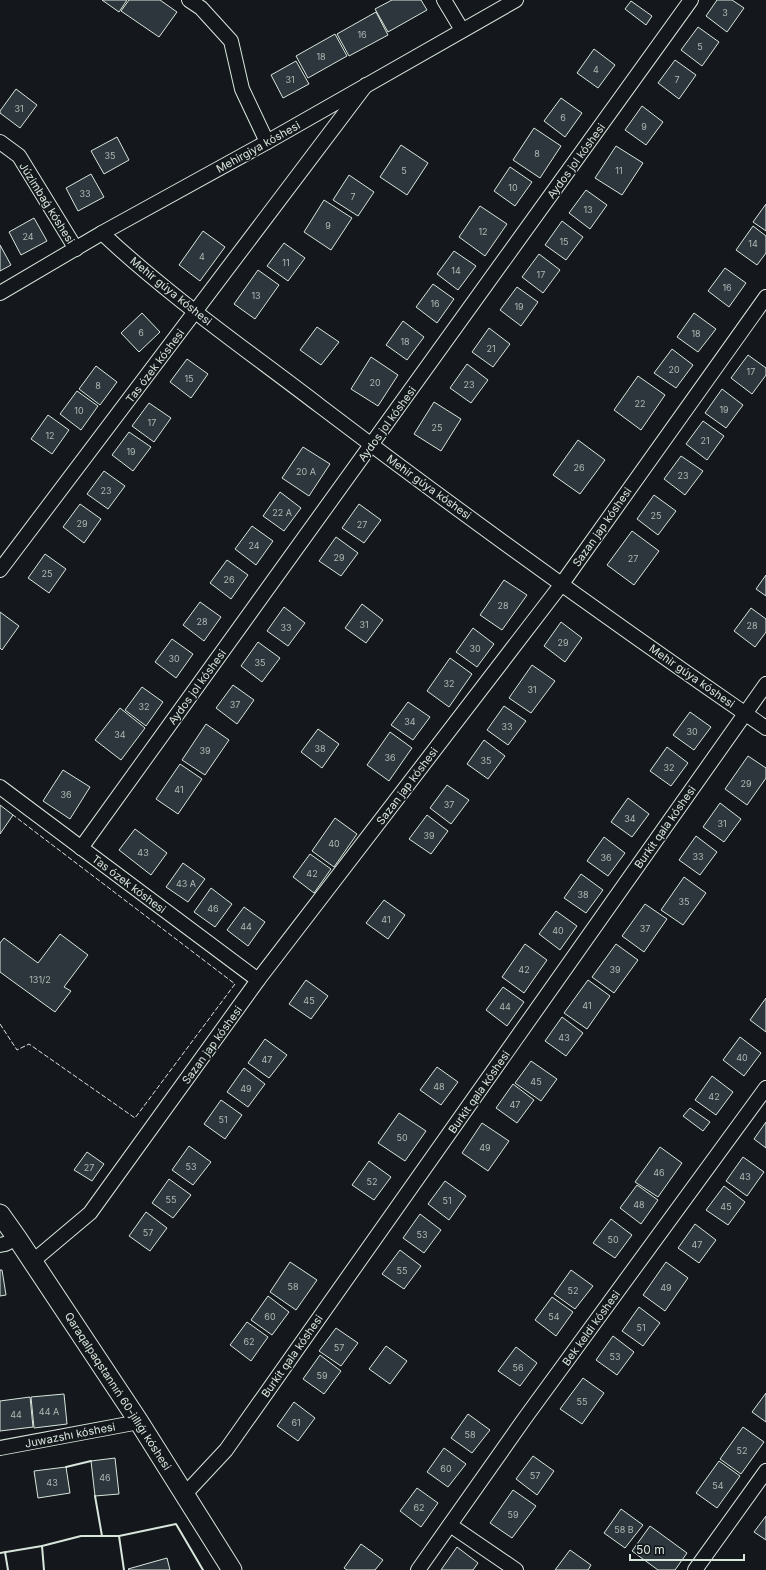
<svg xmlns="http://www.w3.org/2000/svg" width="766" height="1570" font-family="Inter,sans-serif">
<rect width="100%" height="100%" fill="#14181c"/>
<g fill="#2c363c" stroke="#d8e6dc">
<polygon points="102,0 127,0 119,12"/>
<polygon points="129,0 160,0 177,12 159,37 121,11"/>
<polygon points="392,0 421,0 427,10 388,32 375,9"/>
<polygon points="717,0 732,0 744,8 727,32 706,16"/>
<polygon points="631,1 652,16 646,25 625,9"/>
<polygon points="376,12 388,35 349,56 337,34"/>
<polygon points="698,27 719,42 702,66 681,50"/>
<polygon points="335,34 347,56 308,78 296,56"/>
<polygon points="594,49 615,65 598,88 577,73"/>
<polygon points="675,60 696,75 679,99 658,83"/>
<polygon points="296,61 309,84 283,98 271,75"/>
<polygon points="16,89 37,105 20,128 0,113 0,111"/>
<polygon points="561,98 582,113 565,137 544,121"/>
<polygon points="642,106 663,122 646,145 625,130"/>
<polygon points="534,128 561,146 540,178 513,160"/>
<polygon points="117,137 129,160 104,174 91,151"/>
<polygon points="401,145 428,163 407,195 380,177"/>
<polygon points="616,146 643,163 622,195 595,178"/>
<polygon points="510,167 532,182 515,206 494,191"/>
<polygon points="91,174 104,197 78,211 66,188"/>
<polygon points="349,175 374,192 358,216 333,200"/>
<polygon points="586,190 607,205 590,229 569,213"/>
<polygon points="324,200 352,218 331,250 304,232"/>
<polygon points="766,204 766,231 753,222"/>
<polygon points="480,206 507,224 485,256 459,237"/>
<polygon points="34,218 47,241 21,255 9,232"/>
<polygon points="562,221 583,237 566,260 545,245"/>
<polygon points="753,226 766,236 766,253 757,265 736,250"/>
<polygon points="203,231 225,247 200,281 179,265"/>
<polygon points="284,243 305,258 288,281 267,266"/>
<polygon points="0,245 11,265 0,271"/>
<polygon points="454,251 476,266 458,290 437,274"/>
<polygon points="539,254 560,270 543,293 522,277"/>
<polygon points="725,268 746,283 729,307 708,291"/>
<polygon points="258,270 279,285 255,319 234,304"/>
<polygon points="433,284 454,299 437,323 416,307"/>
<polygon points="517,287 538,302 521,326 500,310"/>
<polygon points="142,313 160,332 139,352 121,333"/>
<polygon points="694,313 716,329 698,352 677,337"/>
<polygon points="403,321 424,337 407,360 386,345"/>
<polygon points="317,327 339,342 321,365 300,350"/>
<polygon points="489,328 510,344 493,367 472,352"/>
<polygon points="672,349 693,365 676,388 654,373"/>
<polygon points="748,355 766,368 766,375 752,394 731,378"/>
<polygon points="371,357 398,375 378,406 351,389"/>
<polygon points="187,359 208,374 191,398 170,382"/>
<polygon points="467,364 488,380 471,403 450,388"/>
<polygon points="96,366 117,382 100,405 79,389"/>
<polygon points="638,376 665,395 641,430 614,410"/>
<polygon points="722,389 743,405 726,428 705,413"/>
<polygon points="77,391 98,406 81,430 60,414"/>
<polygon points="434,402 461,419 441,451 414,434"/>
<polygon points="149,403 171,418 154,442 132,426"/>
<polygon points="48,415 69,430 52,454 31,439"/>
<polygon points="703,421 724,436 707,460 686,444"/>
<polygon points="129,432 151,447 133,471 112,455"/>
<polygon points="578,440 605,460 580,494 553,475"/>
<polygon points="303,447 330,464 309,496 282,478"/>
<polygon points="681,456 703,471 685,495 664,479"/>
<polygon points="104,471 125,486 108,509 87,494"/>
<polygon points="280,492 301,508 284,531 263,516"/>
<polygon points="654,495 676,511 658,535 637,519"/>
<polygon points="80,504 101,519 84,543 63,527"/>
<polygon points="359,504 381,520 364,543 342,528"/>
<polygon points="252,526 273,541 256,565 235,549"/>
<polygon points="632,531 659,551 634,585 607,565"/>
<polygon points="336,537 358,553 341,576 319,561"/>
<polygon points="45,554 66,569 49,593 28,578"/>
<polygon points="227,560 248,575 231,599 210,583"/>
<polygon points="766,575 766,596 756,589"/>
<polygon points="504,580 527,595 502,630 480,615"/>
<polygon points="200,602 221,617 204,641 183,625"/>
<polygon points="362,604 383,620 366,643 345,628"/>
<polygon points="284,607 305,623 288,646 267,631"/>
<polygon points="751,608 766,619 766,632 755,647 734,631"/>
<polygon points="0,612 19,626 2,650 0,648"/>
<polygon points="561,622 582,638 565,662 544,646"/>
<polygon points="473,628 494,644 477,667 456,652"/>
<polygon points="172,639 193,654 176,678 155,662"/>
<polygon points="258,642 280,658 262,682 241,666"/>
<polygon points="450,658 472,674 449,707 427,691"/>
<polygon points="532,665 555,681 531,713 509,698"/>
<polygon points="233,685 254,700 237,724 216,708"/>
<polygon points="142,687 163,702 146,726 125,710"/>
<polygon points="408,702 430,717 413,740 391,725"/>
<polygon points="504,706 526,721 508,745 487,730"/>
<polygon points="120,708 145,728 121,760 95,740"/>
<polygon points="690,712 711,727 694,750 673,735"/>
<polygon points="206,724 229,740 205,775 182,760"/>
<polygon points="318,729 339,744 322,768 301,752"/>
<polygon points="390,732 412,748 389,781 367,765"/>
<polygon points="484,740 505,756 488,779 467,764"/>
<polygon points="667,747 688,763 671,786 650,771"/>
<polygon points="748,756 766,768 766,778 747,805 725,789"/>
<polygon points="180,764 202,779 178,814 156,799"/>
<polygon points="63,770 90,787 70,819 43,801"/>
<polygon points="447,785 469,800 451,824 430,808"/>
<polygon points="628,798 649,814 632,837 611,822"/>
<polygon points="720,803 741,819 724,842 703,827"/>
<polygon points="0,805 13,815 0,834"/>
<polygon points="427,815 448,831 431,854 409,839"/>
<polygon points="335,818 357,834 334,867 312,851"/>
<polygon points="135,829 167,853 151,875 119,850"/>
<polygon points="696,836 717,852 700,875 679,860"/>
<polygon points="604,837 625,853 608,876 587,861"/>
<polygon points="310,854 331,869 314,893 293,877"/>
<polygon points="183,863 205,879 188,902 166,887"/>
<polygon points="581,874 603,890 586,913 564,898"/>
<polygon points="684,877 706,893 683,925 661,910"/>
<polygon points="211,888 232,904 215,927 194,912"/>
<polygon points="384,900 405,915 388,939 366,923"/>
<polygon points="645,904 667,919 644,952 622,936"/>
<polygon points="244,907 265,922 248,946 227,930"/>
<polygon points="556,911 577,926 560,950 539,934"/>
<polygon points="60,934 88,955 64,987 71,991 55,1012 0,972 0,943 4,938 38,963"/>
<polygon points="525,944 547,960 524,993 502,977"/>
<polygon points="616,944 638,960 614,993 592,977"/>
<polygon points="306,980 328,996 311,1019 289,1004"/>
<polygon points="588,980 610,996 587,1029 564,1013"/>
<polygon points="503,987 524,1002 507,1026 486,1010"/>
<polygon points="766,998 766,1032 750,1020"/>
<polygon points="562,1017 583,1033 566,1056 545,1041"/>
<polygon points="740,1037 761,1053 744,1076 723,1060"/>
<polygon points="265,1039 287,1055 269,1078 248,1063"/>
<polygon points="531,1061 557,1079 541,1101 515,1083"/>
<polygon points="437,1067 458,1082 441,1105 420,1090"/>
<polygon points="244,1068 265,1084 248,1107 227,1092"/>
<polygon points="712,1076 733,1092 716,1115 695,1100"/>
<polygon points="513,1084 534,1100 517,1123 496,1108"/>
<polygon points="221,1100 242,1115 225,1139 204,1124"/>
<polygon points="690,1108 710,1122 703,1131 683,1116"/>
<polygon points="399,1113 426,1131 405,1161 378,1143"/>
<polygon points="766,1122 766,1148 754,1139"/>
<polygon points="482,1123 509,1141 488,1171 462,1153"/>
<polygon points="189,1146 211,1162 193,1185 172,1170"/>
<polygon points="660,1147 682,1163 658,1197 635,1182"/>
<polygon points="87,1152 104,1164 92,1181 74,1170"/>
<polygon points="743,1157 764,1172 747,1196 726,1181"/>
<polygon points="369,1161 391,1177 374,1200 352,1185"/>
<polygon points="169,1179 191,1195 173,1218 152,1203"/>
<polygon points="445,1181 466,1196 449,1220 428,1204"/>
<polygon points="637,1185 658,1200 641,1224 620,1208"/>
<polygon points="724,1186 745,1202 728,1225 706,1210"/>
<polygon points="146,1212 167,1228 150,1251 129,1236"/>
<polygon points="420,1214 441,1230 424,1253 403,1238"/>
<polygon points="611,1219 632,1235 615,1258 593,1243"/>
<polygon points="695,1224 716,1240 699,1263 678,1248"/>
<polygon points="400,1250 421,1266 404,1289 382,1274"/>
<polygon points="290,1262 317,1280 296,1310 270,1292"/>
<polygon points="666,1262 688,1278 665,1311 643,1295"/>
<polygon points="0,1270 2,1270 6,1295 0,1296"/>
<polygon points="571,1270 593,1286 575,1309 554,1294"/>
<polygon points="268,1296 289,1312 272,1335 251,1320"/>
<polygon points="552,1297 573,1312 556,1336 535,1320"/>
<polygon points="639,1307 660,1323 643,1346 622,1331"/>
<polygon points="247,1322 268,1337 251,1361 230,1345"/>
<polygon points="336,1328 358,1343 341,1366 319,1351"/>
<polygon points="613,1336 634,1352 617,1375 596,1360"/>
<polygon points="386,1346 407,1361 390,1384 369,1369"/>
<polygon points="516,1347 537,1363 520,1386 498,1371"/>
<polygon points="320,1355 341,1371 324,1394 303,1379"/>
<polygon points="583,1378 604,1393 582,1424 560,1409"/>
<polygon points="766,1393 766,1422 752,1412"/>
<polygon points="64,1394 67,1424 34,1428 31,1397"/>
<polygon points="30,1397 33,1427 0,1431 0,1401"/>
<polygon points="294,1402 315,1418 298,1441 277,1426"/>
<polygon points="468,1414 490,1430 472,1453 451,1438"/>
<polygon points="743,1427 764,1442 741,1474 720,1459"/>
<polygon points="444,1448 466,1464 448,1487 427,1472"/>
<polygon points="533,1456 554,1471 537,1495 516,1479"/>
<polygon points="115,1458 119,1494 95,1496 91,1461"/>
<polygon points="719,1461 740,1476 717,1508 696,1493"/>
<polygon points="66,1467 70,1493 38,1498 34,1471"/>
<polygon points="417,1488 438,1503 421,1527 400,1511"/>
<polygon points="513,1490 536,1506 512,1538 490,1523"/>
<polygon points="621,1509 643,1525 625,1548 604,1533"/>
<polygon points="766,1516 766,1540 754,1532"/>
<polygon points="650,1526 687,1553 675,1570 658,1570 632,1551"/>
<polygon points="361,1544 383,1560 375,1570 347,1570 344,1568"/>
<polygon points="457,1547 478,1563 473,1570 441,1570"/>
<polygon points="570,1550 591,1565 588,1570 555,1570"/>
<polygon points="167,1558 170,1570 129,1570 128,1569"/>
</g>
<g fill="none" stroke-linecap="round" stroke-linejoin="round">
<defs>
<g id="street">
<polyline points="189,0 201,8 231,41 242,89 267,142"/>
<polyline points="444,0 462,30"/>
<polyline points="0,142 19,156 76,249"/>
<path d="M102,233c67,63 145,117 218,173 146,111 295,218 446,322"/>
<polyline points="0,293 102,233 267,142 516,0"/>
<polyline points="0,570 366,85"/>
<polyline points="0,787 258,980"/>
<polyline points="81,848 691,0"/>
<polyline points="0,1245 5,1244 17,1238"/>
<polyline points="33,1261 90,1213 258,980 561,585 766,297"/>
<polyline points="0,1448 139,1422"/>
<polyline points="185,1494 226,1450 766,684"/>
<polyline points="450,1525 516,1570"/>
<polyline points="418,1570 525,1418 766,1088"/>
<polyline points="695,1570 766,1471"/>
</g>
<polyline id="secondary" points="0,1214 17,1238 139,1422 232,1570"/>
</defs>
<use href="#street" stroke="#d8e6dc" stroke-width="16"/>
<use href="#secondary" stroke="#d8e6dc" stroke-width="21"/>
<use href="#street" stroke="#14181c" stroke-width="14"/>
<use href="#secondary" stroke="#14181c" stroke-width="19"/>
<polyline stroke="#d8e6dc" stroke-width="1" stroke-dasharray="5 2" stroke-linecap="butt" points="0,1024 17,1050 29,1044 135,1118 235,984 13,815"/>
<g stroke="#d8e6dc" stroke-width="2">
<polyline points="66,1467 91,1461"/>
<polyline points="95,1496 102,1536"/>
<polyline points="42,1546 44,1570"/>
<polyline points="5,1552 8,1570"/>
<polyline points="0,1553 42,1546 81,1536 119,1536"/>
<polyline points="124,1570 119,1536 176,1524 203,1570"/>
</g>
</g>
<g text-anchor="middle" dominant-baseline="central" stroke-width="3" stroke-linejoin="round" paint-order="stroke">
<g font-size="9" fill="#adbab4">
<text x="725" y="12">3</text>
<text x="362" y="34">16</text>
<text x="700" y="46">5</text>
<text x="321" y="56">18</text>
<text x="596" y="69">4</text>
<text x="290" y="79">31</text>
<text x="677" y="79">7</text>
<text x="19" y="108">31</text>
<text x="563" y="117">6</text>
<text x="644" y="126">9</text>
<text x="537" y="153">8</text>
<text x="110" y="155">35</text>
<text x="404" y="170">5</text>
<text x="619" y="170">11</text>
<text x="513" y="187">10</text>
<text x="85" y="193">33</text>
<text x="353" y="196">7</text>
<text x="588" y="209">13</text>
<text x="328" y="225">9</text>
<text x="483" y="231">12</text>
<text x="28" y="236">24</text>
<text x="564" y="241">15</text>
<text x="753" y="243">14</text>
<text x="202" y="256">4</text>
<text x="286" y="262">11</text>
<text x="456" y="270">14</text>
<text x="541" y="274">17</text>
<text x="727" y="287">16</text>
<text x="256" y="295">13</text>
<text x="435" y="303">16</text>
<text x="519" y="306">19</text>
<text x="141" y="332">6</text>
<text x="696" y="333">18</text>
<text x="405" y="341">18</text>
<text x="491" y="348">21</text>
<text x="674" y="369">20</text>
<text x="751" y="371">17</text>
<text x="189" y="378">15</text>
<text x="375" y="382">20</text>
<text x="469" y="384">23</text>
<text x="98" y="385">8</text>
<text x="640" y="403">22</text>
<text x="724" y="409">19</text>
<text x="79" y="410">10</text>
<text x="152" y="422">17</text>
<text x="437" y="427">25</text>
<text x="50" y="435">12</text>
<text x="705" y="440">21</text>
<text x="131" y="451">19</text>
<text x="579" y="467">26</text>
<text x="306" y="471">20 А</text>
<text x="683" y="475">23</text>
<text x="106" y="490">23</text>
<text x="282" y="512">22 А</text>
<text x="656" y="515">25</text>
<text x="82" y="523">29</text>
<text x="362" y="524">27</text>
<text x="254" y="545">24</text>
<text x="339" y="557">29</text>
<text x="633" y="558">27</text>
<text x="47" y="573">25</text>
<text x="229" y="579">26</text>
<text x="503" y="605">28</text>
<text x="202" y="621">28</text>
<text x="364" y="624">31</text>
<text x="752" y="625">28</text>
<text x="286" y="627">33</text>
<text x="563" y="642">29</text>
<text x="475" y="648">30</text>
<text x="174" y="658">30</text>
<text x="260" y="662">35</text>
<text x="449" y="683">32</text>
<text x="532" y="689">31</text>
<text x="235" y="704">37</text>
<text x="144" y="706">32</text>
<text x="410" y="721">34</text>
<text x="507" y="726">33</text>
<text x="692" y="731">30</text>
<text x="120" y="734">34</text>
<text x="320" y="748">38</text>
<text x="205" y="750">39</text>
<text x="390" y="757">36</text>
<text x="486" y="760">35</text>
<text x="669" y="767">32</text>
<text x="746" y="783">29</text>
<text x="179" y="789">41</text>
<text x="66" y="794">36</text>
<text x="449" y="804">37</text>
<text x="630" y="818">34</text>
<text x="722" y="823">31</text>
<text x="429" y="835">39</text>
<text x="334" y="843">40</text>
<text x="143" y="852">43</text>
<text x="698" y="856">33</text>
<text x="606" y="857">36</text>
<text x="312" y="873">42</text>
<text x="186" y="883">43 А</text>
<text x="583" y="894">38</text>
<text x="684" y="901">35</text>
<text x="213" y="908">46</text>
<text x="386" y="919">41</text>
<text x="246" y="926">44</text>
<text x="645" y="928">37</text>
<text x="558" y="930">40</text>
<text x="524" y="969">42</text>
<text x="615" y="969">39</text>
<text x="40" y="979">131/2</text>
<text x="309" y="1000">45</text>
<text x="587" y="1005">41</text>
<text x="505" y="1006">44</text>
<text x="564" y="1037">43</text>
<text x="742" y="1057">40</text>
<text x="267" y="1059">47</text>
<text x="536" y="1081">45</text>
<text x="439" y="1086">48</text>
<text x="246" y="1088">49</text>
<text x="714" y="1096">42</text>
<text x="515" y="1104">47</text>
<text x="223" y="1119">51</text>
<text x="402" y="1137">50</text>
<text x="485" y="1147">49</text>
<text x="191" y="1166">53</text>
<text x="89" y="1167">27</text>
<text x="659" y="1172">46</text>
<text x="745" y="1176">43</text>
<text x="372" y="1181">52</text>
<text x="171" y="1199">55</text>
<text x="447" y="1200">51</text>
<text x="639" y="1204">48</text>
<text x="726" y="1206">45</text>
<text x="148" y="1232">57</text>
<text x="422" y="1234">53</text>
<text x="613" y="1239">50</text>
<text x="697" y="1244">47</text>
<text x="402" y="1270">55</text>
<text x="293" y="1286">58</text>
<text x="666" y="1287">49</text>
<text x="573" y="1290">52</text>
<text x="270" y="1316">60</text>
<text x="554" y="1316">54</text>
<text x="641" y="1327">51</text>
<text x="249" y="1341">62</text>
<text x="339" y="1347">57</text>
<text x="615" y="1356">53</text>
<text x="518" y="1367">56</text>
<text x="322" y="1375">59</text>
<text x="582" y="1401">55</text>
<text x="49" y="1411">44 А</text>
<text x="16" y="1414">44</text>
<text x="296" y="1422">61</text>
<text x="470" y="1434">58</text>
<text x="742" y="1450">52</text>
<text x="446" y="1468">60</text>
<text x="535" y="1475">57</text>
<text x="105" y="1477">46</text>
<text x="52" y="1482">43</text>
<text x="718" y="1485">54</text>
<text x="419" y="1507">62</text>
<text x="513" y="1514">59</text>
<text x="624" y="1529">58 В</text>
</g>
<g font-size="11" fill="#d8e6dc" stroke="#14181c">
<text transform="translate(258 147) rotate(-29)">Mehirgiya kóshesi</text>
<text transform="translate(576 161) rotate(-54)">Aydos jol kóshesi</text>
<text transform="translate(47 203) rotate(58)">Júzimbaǵ kóshesi</text>
<text transform="translate(171 291) rotate(39)">Mehir gúyа kóshesi</text>
<text transform="translate(155 366) rotate(-53)">Tas ózek kóshesi</text>
<text transform="translate(387 424) rotate(-54)">Aydos jol kóshesi</text>
<text transform="translate(429 487) rotate(36)">Mehir gúyа kóshesi</text>
<text transform="translate(602 527) rotate(-55)">Sazan jap kóshesi</text>
<text transform="translate(692 676) rotate(35)">Mehir gúyа kóshesi</text>
<text transform="translate(197 687) rotate(-54)">Aydos jol kóshesi</text>
<text transform="translate(407 786) rotate(-53)">Sazan jap kóshesi</text>
<text transform="translate(665 827) rotate(-55)">Burkit qala kóshesi</text>
<text transform="translate(129 884) rotate(37)">Tas ózek kóshesi</text>
<text transform="translate(212 1045) rotate(-54)">Sazan jap kóshesi</text>
<text transform="translate(479 1092) rotate(-55)">Burkit qala kóshesi</text>
<text transform="translate(591 1328) rotate(-54)">Bek keldi kóshesi</text>
<text transform="translate(292 1356) rotate(-55)">Burkit qala kóshesi</text>
<text transform="translate(118 1391) rotate(57)">Qaraqalpaqstannıń 60-jıllıǵı kóshesi</text>
<text transform="translate(70 1435) rotate(-11)">Juwazshı kóshesi</text>
</g>
</g>
<path d="M630 1554v6h114v-6" fill="none" stroke="#d8e6dc" stroke-width="2"/>
<text x="636" y="1554" font-size="12" fill="#d8e6dc" stroke="#14181c" stroke-width="3" paint-order="stroke">50 m</text>
</svg>
